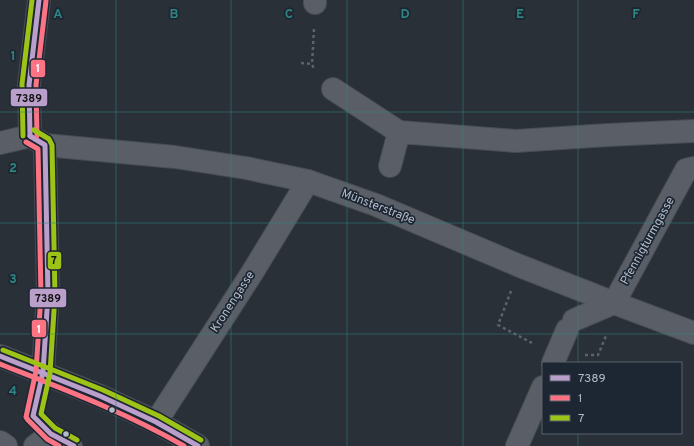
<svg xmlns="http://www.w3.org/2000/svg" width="694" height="446" font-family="Overpass,sans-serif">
<rect width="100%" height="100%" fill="#2a3038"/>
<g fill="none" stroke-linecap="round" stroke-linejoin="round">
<defs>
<polyline id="service" points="43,372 33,416 51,434 74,446"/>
<g id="pedestrian">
<polyline points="315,3 315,0"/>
<polyline points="333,89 399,132"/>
<polyline points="45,145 175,157 246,168 308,181 376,205 520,266 614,303 694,333"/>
<polyline points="390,166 399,132 516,141 608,135 694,131"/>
<polyline points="574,320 614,303 686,170 694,168"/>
<polyline points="553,363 567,330"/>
<polyline points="156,422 252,273 308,181"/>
<polyline points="0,442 6,446"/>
<polyline points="35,446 51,434"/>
<polyline points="517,446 543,387"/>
</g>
<g id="minor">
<polyline points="30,136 45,145 48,295 43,372"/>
<polyline points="0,356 100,396 156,422 198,446"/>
</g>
<polyline id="tertiary" points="0,143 30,136 29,85 39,0"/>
</defs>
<use href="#service" stroke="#484c53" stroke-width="18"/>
<use href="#pedestrian" stroke="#484c53" stroke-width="24"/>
<use href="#minor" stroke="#484c53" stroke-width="24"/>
<use href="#tertiary" stroke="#484c53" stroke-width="24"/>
<g stroke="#5d636a" stroke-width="2.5" stroke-dasharray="3 3" stroke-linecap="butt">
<polyline points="314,29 312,64 314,69"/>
<polyline points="301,63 312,64"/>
<polyline points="511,291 498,325 532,343"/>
<polyline points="585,355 598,355 606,336"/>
</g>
<use href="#service" stroke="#5a5e66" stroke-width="16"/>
<use href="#pedestrian" stroke="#5a5e66" stroke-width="22"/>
<use href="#minor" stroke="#5a5e66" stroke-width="22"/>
<use href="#tertiary" stroke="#5a5e66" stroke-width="22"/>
<defs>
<g id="bus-1">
<polyline points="30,136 45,145 48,295 43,372 33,416 51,434 74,446"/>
<polyline points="30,136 29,85 39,0"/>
<polyline points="0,356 100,396 156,422 198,446"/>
</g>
<g id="bus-2">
<polyline points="37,136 36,85 46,1"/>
<polyline points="26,142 38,149 41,295 36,371 26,417 28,420 47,439 59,446"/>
<path d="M0,364c63,25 125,48 184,82"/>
</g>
<g id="bus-3">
<polyline points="34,130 49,139 52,145 55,295 50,373 41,414 55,428 77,440"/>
<polyline points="23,136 22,84 32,0"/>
<polyline points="3,350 103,390 159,416 201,440"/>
</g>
</defs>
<use href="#bus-1" stroke="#1d2633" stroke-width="8"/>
<use href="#bus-2" stroke="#1d2633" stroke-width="8"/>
<use href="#bus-3" stroke="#1d2633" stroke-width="8"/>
<use href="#bus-1" stroke="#b99fca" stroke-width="5"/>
<use href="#bus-2" stroke="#fc7484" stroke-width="5"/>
<use href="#bus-3" stroke="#9cc315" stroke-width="5"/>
</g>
<path fill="none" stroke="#308480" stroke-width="1" stroke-opacity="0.55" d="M116,0v446M231,0v446M347,0v446M463,0v446M578,0v363M0,112h694M0,223h694M0,334h694M578,433v13"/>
<g fill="#b4bcc9" stroke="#1d2633" stroke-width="1.5">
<circle cx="112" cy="410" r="3.5"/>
<circle cx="66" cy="434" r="3.5"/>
</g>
<g text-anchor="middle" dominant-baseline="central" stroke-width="3.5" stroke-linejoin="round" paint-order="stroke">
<g font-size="12" fill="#b4bcc9" stroke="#1d2633">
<text transform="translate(378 207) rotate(21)">Münsterstraße</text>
<text transform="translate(648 241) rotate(-61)">Pfennigturmgasse</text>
<text transform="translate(233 302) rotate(-57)">Kronengasse</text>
</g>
</g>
<g font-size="13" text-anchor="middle" font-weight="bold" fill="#308480" stroke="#1d2633" stroke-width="3.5" stroke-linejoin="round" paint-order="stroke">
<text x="58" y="18">A</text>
<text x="174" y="18">B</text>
<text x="289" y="18">C</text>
<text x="405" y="18">D</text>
<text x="520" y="18">E</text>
<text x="636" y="18">F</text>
<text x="13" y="60">1</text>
<text x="13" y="172">2</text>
<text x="13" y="283">3</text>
<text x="13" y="395">4</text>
</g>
<g stroke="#1d2633" stroke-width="1.5">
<rect x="30" y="59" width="16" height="19" rx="4" fill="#fc7484"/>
<rect x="10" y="88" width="38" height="19" rx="4" fill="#b99fca"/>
<rect x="47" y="251" width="15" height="19" rx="4" fill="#9cc315"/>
<rect x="29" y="288" width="38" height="20" rx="4" fill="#b99fca"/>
<rect x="31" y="319" width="16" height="19" rx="4" fill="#fc7484"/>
</g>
<g font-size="11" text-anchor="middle" font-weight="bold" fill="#fff">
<text x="38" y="72">1</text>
<text x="39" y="333">1</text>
</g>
<g font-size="11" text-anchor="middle" font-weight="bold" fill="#111">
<text x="29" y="102">7389</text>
<text x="54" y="264">7</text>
<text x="48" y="302">7389</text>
</g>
<rect x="542" y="362" width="140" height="72" fill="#1d2633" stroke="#59626f"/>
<rect x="550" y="375" width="20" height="6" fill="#b99fca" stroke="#59626f"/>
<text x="578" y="382" font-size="12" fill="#b4bcc9">7389</text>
<rect x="550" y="395" width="20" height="6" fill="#fc7484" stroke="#59626f"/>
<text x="578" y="402" font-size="12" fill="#b4bcc9">1</text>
<rect x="550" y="415" width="20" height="6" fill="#9cc315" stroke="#59626f"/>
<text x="578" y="422" font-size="12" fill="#b4bcc9">7</text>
</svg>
